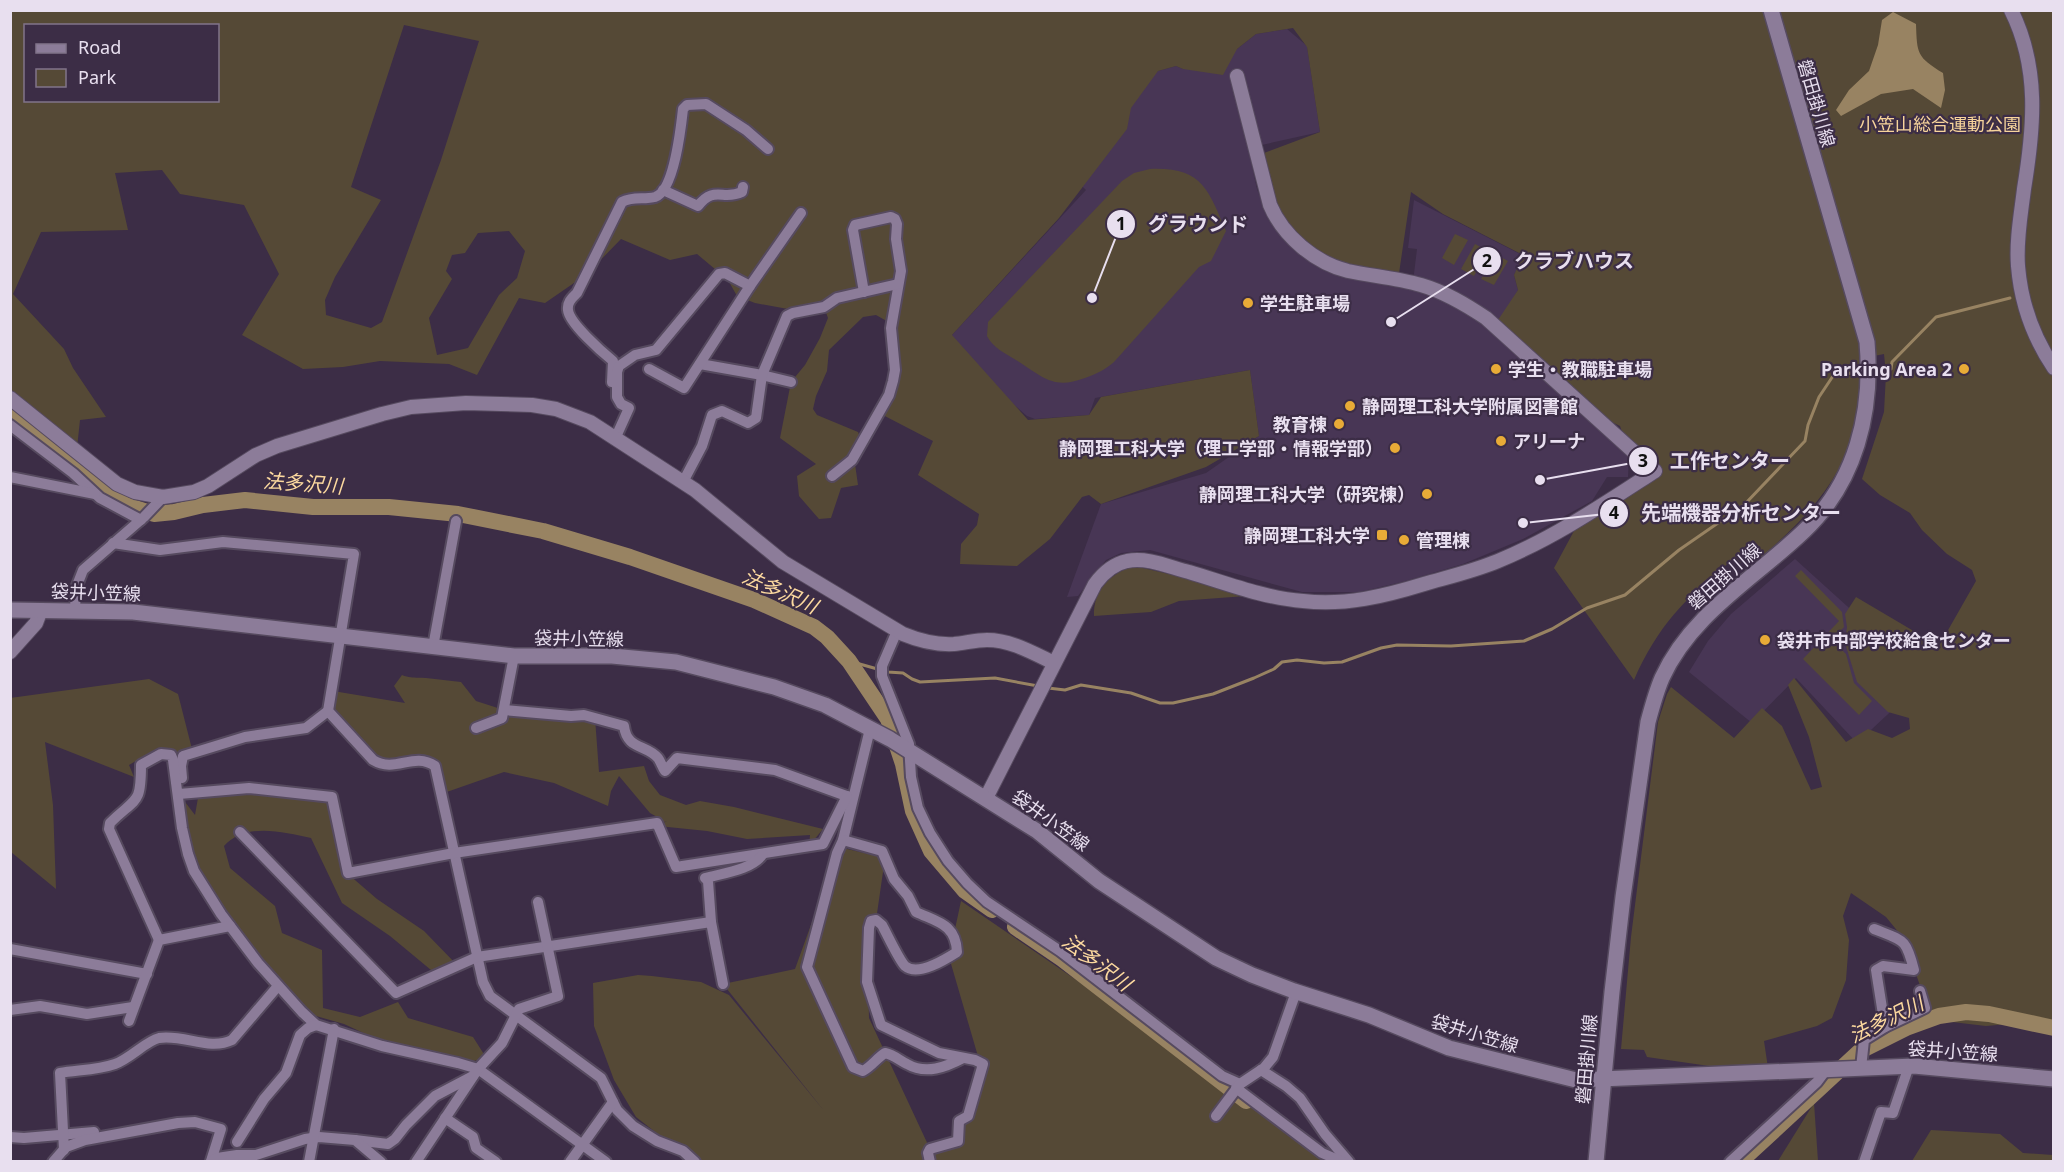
<svg xmlns="http://www.w3.org/2000/svg" width="2064" height="1172" font-family="'Noto Sans','Noto Sans JP',sans-serif">
<rect width="100%" height="100%" fill="#3c2d46"/>
<g fill="#483655">
<polygon points="1287,29 1307,46 1320,132 1248,148 1257,189 1267,214 1281,236 1306,258 1326,271 1349,278 1412,290 1417,249 1408,248 1414,200 1524,256 1514,275 1518,290 1494,335 1629,457 1628,477 1607,477 1592,501 1523,539 1463,564 1402,582 1359,592 1302,592 1150,550 1121,553 1106,560 1078,596 1067,597 1101,504 1206,473 1259,436 1250,370 1095,398 1089,415 1035,419 1027,416 951,350 952,335 1086,190 1047,152 1158,71 1176,66 1183,69 1237,49 1256,34"/>
<polygon points="1795,559 1858,616 1855,634 1843,643 1902,701 1857,743 1796,678 1752,723 1689,672 1708,641 1731,614"/>
</g>
<g fill="#554936" fill-rule="evenodd">
<path d="M10,11h2043v1013l-12,-3 -55,5 -51,-6 -6,-8 -25,-73 -18,-22 -35,-24 -8,23 6,24 -3,40 -14,38 -15,8 -53,15 4,27h-45l-76,-11 -3,-7 -23,-1 10,-112 27,-215 9,-28 4,-7 63,51 28,-30 20,18 29,64 11,-3 -13,-50 -21,-52 6,-7 52,64 22,-13 24,9 18,-9 -1,-11 -21,-6 -31,-30 -12,-39 2,-16 -2,-13 11,-17 83,49 37,-65 -4,-11 -25,-16 -25,-24 -12,-17 -30,-18 -18,-16 22,-67 2,-38 -2,-20 -20,4c-2,19 -1,46 -6,64 -19,65 -56,100 -105,142l-23,-2c-44,35 -73,65 -96,118l-80,-112 27,-50 53,-39 3,-13 -8,-14 -9,-26 -31,-15 -95,-85 24,-36 -4,-15 9,-20 -80,-41 -32,-22 -13,88 -68,-16 -48,-37 -26,-71 64,-24 -13,-85 -14,-19 -37,6 -19,15 -14,26 -40,-6 -7,-3 -18,5 -27,37 -4,21 -68,89 -107,117 76,85 61,-5 12,-18 149,-27 9,66 -53,31 -105,37 -12,-9 -7,2 -32,42 -33,27 -57,-2 1,-20 16,-19 2,-11 -61,-39 15,-34 -54,-28 14,-32 -1,-57 -16,-9 -13,2 -34,33 -2,21 -11,25 -3,13 4,6 41,17 4,10 -7,22 3,21 -17,3 -10,30 -12,1 -20,-23 -2,-20 19,-12 -36,-26 11,-56 14,-17 15,-27 8,-20 -4,-11 72,-16 2,-7 -105,29 -5,-4 -33,-6 -18,-7 -9,-16 -31,-26 -27,6 -49,-21 -34,35 -42,29 -26,-5 -42,77 -28,-11 -69,-3 -37,6 -40,2 -61,-34 37,-61 -35,-69 -64,-11 -18,-24 -47,3 13,57 -87,2 -28,62 51,55 9,19 33,49 -26,3 -3,28 -66,-52zM404,25l75,16 -38,119 -59,162 -11,6 -45,-13 -1,-15 10,-23 46,-77 -30,-13zM26,26h192v74h-192zM509,231l16,20 -8,27 -18,17 -31,53 -31,7 -8,-37 23,-39 -6,-8 6,-16 13,-2 13,-20z"/>
<path d="M1150,169c52,-2 58,20 76,62l-15,30 -12,6 -85,95c-9,8 -18,12 -29,16 -32,12 -42,-1 -69,-18 -11,-7 -23,-12 -29,-24l1,-14 134,-141 12,-8z"/>
<polygon points="1455,234 1468,240 1454,265 1442,258"/>
<polygon points="1475,244 1488,251 1474,276 1461,269"/>
<polygon points="1495,254 1508,261 1494,285 1481,279"/>
<path d="M1134,566l74,17 38,13 -67,5 -28,11 -57,4c-1,-26 17,-43 40,-50z"/>
<polygon points="1801,570 1842,612 1844,627 1832,640 1846,654 1854,683 1872,701 1859,715 1803,659 1839,621 1795,576"/>
<path d="M402,675c10,4 15,2 24,3 12,1 23,3 35,4l15,19 28,9 91,8 4,54 45,-6 5,15 11,14 26,10 14,-4 34,6 89,22 -14,17 1,-11 -63,4 -40,-8 -49,-5 9,-5 -8,3v-6l-9,-5 -31,-37 -8,15 -3,15 -54,-23 -50,-11 -63,22 -7,-28 -18,-6 -2,-4 -20,10 -21,-6 -45,-49 5,-20 72,12 -11,-17z"/>
<polygon points="149,679 178,694 193,753 171,755 158,748 129,765 134,777 45,742 53,805 56,889 11,852 10,698"/>
<path d="M258,789l74,8 16,77 29,25 47,32 33,34 -20,10 -47,-39 -48,-33 -31,-65c-29,-6 -65,-16 -87,8l6,22 45,38 7,27 40,17 1,58 37,9 38,-15 10,16 65,19 14,22 -29,4 -60,-14 -54,-25 -42,-12 -29,-20 -60,-91 -18,-46 -16,-61 16,21 4,-23z"/>
<polygon points="839,847 885,858 868,976 869,1018 930,1149 958,1141 982,1070 949,957 961,901 1186,1055 1322,1153 1341,1161 701,1161 677,1149 636,1117 614,1080 594,1026 593,983 638,975 652,976 701,982 729,995 825,1112 723,984 795,969"/>
<polygon points="1814,1103 1818,1161 1778,1161"/>
<polygon points="1931,1130 2000,1134 2023,1153 2053,1155 2053,1161 1912,1161"/>
</g>
<path fill="#988362" d="M1893,12l23,12c1,30 1,33 27,49l2,17 -4,18 -28,-19 -32,5 -40,22 -5,-6 13,-20 20,-19 9,-26 4,-25z"/>
<g fill="none" stroke-linecap="round" stroke-linejoin="round">
<g stroke="#988362" stroke-width="3">
<polyline points="1874,370 1891,369 1892,362 1936,317 2010,298"/>
<polyline points="849,661 888,672 903,673 912,679 920,682 995,678 1038,686"/>
<polyline points="1048,688 1065,690 1081,685 1131,693 1160,703 1173,703 1213,694 1254,678 1274,669 1282,662 1297,660 1324,663 1342,662 1381,648 1397,645 1451,646 1524,641 1552,629 1587,608 1625,595 1679,550 1744,505 1805,441 1808,425 1819,397 1833,376 1865,371"/>
</g>
<g stroke="#988362" stroke-width="16">
<polyline points="10,417 105,492 126,505 154,514 174,512 203,505 245,500 313,507 389,507 458,514 543,531 630,557 754,600 814,627 827,637 849,661 888,719 903,764 913,811 931,851 965,891 992,910"/>
<polyline points="1015,927 1062,959 1246,1101"/>
<polyline points="1740,1162 1860,1051 1906,1028 1939,1016 1966,1012 1989,1014 2054,1028"/>
</g>
<defs>
<g id="minor">
<path d="M663,190l35,16c16,-21 25,-5 44,-14l1,-5"/>
<polyline points="700,364 762,375 791,382"/>
<polyline points="649,369 684,388 750,286 801,213"/>
<path d="M617,383l-5,-1 1,-21c-11,-9 -44,-38 -45,-51 -1,-8 4,-12 9,-17l45,-91c11,-6 22,-2 33,-5 19,-6 26,-70 28,-88l4,-4 19,-1 40,26 22,19"/>
<polyline points="10,425 73,473 100,498 141,520"/>
<polyline points="615,439 629,408 621,404 617,397 617,372 619,366 635,355 656,350 719,274 725,273 750,286"/>
<polyline points="832,476 852,460 889,395 893,381 895,370 891,328 901,271 896,239 897,224 895,219 891,217 855,225 853,230 864,292"/>
<polyline points="10,477 95,494"/>
<polyline points="683,482 702,446 712,415 722,411 748,423 756,418 762,375 787,316 793,313 824,307 837,298 898,284"/>
<path d="M113,543l47,7 63,-8 131,12 -26,157 45,49c23,14 40,-9 62,6l48,216 7,14 111,82 16,32 16,16 24,15 26,10 12,11"/>
<polyline points="75,610 76,588 83,570 144,517 163,497"/>
<polyline points="897,631 882,666 882,676 909,744 911,777 918,808 930,833 948,861 967,883 987,902 1060,951 1222,1076 1240,1084"/>
<polyline points="433,647 456,521"/>
<path d="M504,710l67,6 13,-1 40,11c3,24 22,18 34,32 3,4 4,9 7,13l12,-13 98,12 77,28"/>
<polyline points="476,728 502,718 514,656"/>
<path d="M870,729l-27,111 -6,13 -30,114 46,100 10,4c9,-5 14,-13 22,-18 9,2 14,7 22,11 19,11 39,3 56,-6"/>
<polyline points="182,778 181,766 183,756 245,737 306,728 328,711"/>
<polyline points="179,794 249,788 332,797 348,873 454,853 657,823 676,867 823,844 847,796"/>
<polyline points="240,832 396,993 477,957 711,922"/>
<path d="M843,840l39,11 12,28 14,17 8,16c21,10 40,12 41,40 -11,7 -39,25 -52,14 -6,-6 -18,-32 -23,-41l-6,-5 -5,1 -2,7 -2,54 14,43 58,28 36,7 8,4 -15,52 -9,5 -1,20 -28,8 -2,4 2,9"/>
<path d="M1874,929c30,12 32,9 40,41l-31,-4 -7,4 9,57"/>
<path d="M159,940l-50,-111 1,-6c26,-26 31,-17 31,-58l20,-11 10,1 2,5 9,68 6,26 6,17 27,43 37,49 44,49 14,13 66,21 76,17 20,6 128,93"/>
<polyline points="10,949 147,974"/>
<path d="M723,984l-12,-62 -3,-41 -3,-3c18,-5 47,-8 58,-24"/>
<polyline points="10,1010 40,1006 87,1014 133,1007"/>
<polyline points="129,1021 159,940 230,926"/>
<polyline points="1861,1068 1864,1040 1885,1027 1925,1008 1920,991"/>
<polyline points="1261,1070 1286,1086 1300,1098 1325,1134 1349,1162"/>
<polyline points="1236,1088 1322,1153 1343,1162"/>
<polyline points="1216,1116 1240,1084 1264,1068 1273,1057 1296,992"/>
<polyline points="445,1118 473,1137 476,1148 496,1162"/>
<polyline points="10,1137 24,1138 94,1132"/>
<polyline points="355,1140 388,1144 395,1139 406,1125 435,1096 473,1076"/>
<polyline points="237,1142 264,1099 286,1073 300,1035 308,1028 316,1025"/>
<path d="M64,1150l-4,-77c17,-3 38,-3 55,-9 16,-6 31,-23 44,-26 25,-4 50,13 73,2l46,-54"/>
<polyline points="53,1162 66,1147 85,1140 178,1123 195,1122 221,1129 211,1161"/>
<polyline points="211,1162 217,1158 237,1155 256,1155 305,1139 319,1137 355,1140 381,1162"/>
<polyline points="309,1162 334,1029"/>
<polyline points="416,1162 478,1069 502,1043 519,1009 558,996 538,902"/>
<polyline points="570,1162 613,1102"/>
<polyline points="1730,1162 1817,1082 1826,1070"/>
<polyline points="1864,1162 1881,1112 1893,1113 1909,1066"/>
</g>
<g id="tertiary">
<path d="M2011,10c29,58 23,118 13,179 -3,25 -8,51 -6,77 3,37 15,71 36,102"/>
<path d="M10,398l107,86 18,8 28,5 31,-5 14,-6 48,-31 21,-9 105,-32 29,-7 55,-4 66,2 24,4 34,13 105,68 88,72 120,72c17,7 33,11 51,10 11,-1 22,-4 33,-4 24,0 46,13 67,23"/>
<polyline points="10,652 36,623 41,610"/>
<path d="M986,798l109,-214c8,-11 18,-20 32,-23 21,-4 42,6 62,11 37,11 75,26 114,29 42,5 82,-5 121,-17 24,-7 50,-13 74,-23 56,-23 106,-57 157,-90l-169,-153c-21,-14 -41,-26 -65,-33 -24,-7 -49,-9 -73,-14 -33,-8 -65,-35 -78,-66l-33,-129"/>
</g>
<g id="secondary">
<polyline points="10,610 133,612 514,656 612,656 676,662 774,687 825,705 890,739 1037,831 1099,881 1216,958 1252,975 1294,991 1369,1015 1449,1048 1576,1080 1914,1066 2054,1079"/>
<path d="M1596,1162l16,-170 11,-95 25,-175c4,-15 8,-30 14,-44 29,-64 93,-100 142,-147 52,-49 69,-119 63,-189l-96,-332"/>
</g>
</defs>
<use href="#minor" stroke="#564a5f" stroke-width="14"/>
<use href="#tertiary" stroke="#564a5f" stroke-width="16"/>
<use href="#secondary" stroke="#564a5f" stroke-width="18"/>
<use href="#minor" stroke="#8c7c99" stroke-width="10"/>
<use href="#tertiary" stroke="#8c7c99" stroke-width="14"/>
<use href="#secondary" stroke="#8c7c99" stroke-width="15"/>
</g>
<g fill="#e8ab37" stroke="#3c2d46" stroke-width="2">
<circle cx="1248" cy="303" r="6"/>
<circle cx="1496" cy="369" r="6"/>
<circle cx="1964" cy="369" r="6"/>
<circle cx="1350" cy="406" r="6"/>
<circle cx="1339" cy="424" r="6"/>
<circle cx="1501" cy="441" r="6"/>
<circle cx="1395" cy="448" r="6"/>
<circle cx="1427" cy="494" r="6"/>
<rect x="1376" y="529" width="12" height="12" rx="3"/>
<circle cx="1404" cy="540" r="6"/>
<circle cx="1765" cy="640" r="6"/>
</g>
<g text-anchor="middle" dominant-baseline="central" stroke-width="4.5" stroke-linejoin="round" paint-order="stroke">
<g font-size="18" fill="#e8dfef" stroke="#3c2d46">
<text transform="translate(1817 103) rotate(74)">磐田掛川線</text>
<text transform="translate(1724 576) rotate(-41)">磐田掛川線</text>
<text transform="translate(96 592) rotate(2)">袋井小笠線</text>
<text transform="translate(579 638) rotate(1)">袋井小笠線</text>
<text transform="translate(1051 820) rotate(36)">袋井小笠線</text>
<text transform="translate(1475 1033) rotate(17)">袋井小笠線</text>
<text transform="translate(1953 1051) rotate(4)">袋井小笠線</text>
<text transform="translate(1586 1059) rotate(-85)">磐田掛川線</text>
</g>
<g font-size="18" fill="#f7d49b" stroke="#3c2d46">
<text x="1940" y="124">小笠山総合運動公園</text>
</g>
<g font-size="18" font-weight="bold" fill="#e8dfef" stroke="#3c2d46" text-anchor="start">
<text x="1260" y="303">学生駐車場</text>
<text x="1508" y="369">学生・教職駐車場</text>
<text x="1952" y="369" text-anchor="end">Parking Area 2</text>
<text x="1362" y="406">静岡理工科大学附属図書館</text>
<text x="1327" y="424" text-anchor="end">教育棟</text>
<text x="1513" y="441">アリーナ</text>
<text x="1383" y="448" text-anchor="end">静岡理工科大学（理工学部・情報学部）</text>
<text x="1415" y="494" text-anchor="end">静岡理工科大学（研究棟）</text>
<text x="1370" y="535" text-anchor="end">静岡理工科大学</text>
<text x="1416" y="540">管理棟</text>
<text x="1777" y="640">袋井市中部学校給食センター</text>
</g>
<g font-size="20" font-style="italic" fill="#fcd99f" stroke="#3c2d46">
<text transform="translate(303 483) rotate(4)">法多沢川</text>
<text transform="translate(780 591) rotate(24)">法多沢川</text>
<text transform="translate(1097 962) rotate(37)">法多沢川</text>
<text transform="translate(1886 1019) rotate(-26)">法多沢川</text>
</g>
</g>
<path fill="none" stroke="#e8dfef" stroke-width="2" d="M1092 298L1121 224M1391 322L1487 261M1540 480L1643 461M1523 523L1614 513"/>
<g fill="#e8dfef" stroke="#3c2d46" stroke-width="2">
<circle cx="1092" cy="298" r="6"/>
<circle cx="1391" cy="322" r="6"/>
<circle cx="1540" cy="480" r="6"/>
<circle cx="1523" cy="523" r="6"/>
<circle cx="1121" cy="224" r="15"/>
<circle cx="1487" cy="261" r="15"/>
<circle cx="1643" cy="461" r="15"/>
<circle cx="1614" cy="513" r="15"/>
</g>
<g font-size="18" text-anchor="middle" font-weight="bold" fill="#111">
<text x="1121" y="230">1</text>
<text x="1487" y="267">2</text>
<text x="1643" y="467">3</text>
<text x="1614" y="519">4</text>
</g>
<g font-size="20" text-anchor="middle" font-weight="bold" fill="#e8dfef" stroke="#3c2d46" stroke-width="4.5" stroke-linejoin="round" paint-order="stroke">
<text x="1198" y="231">グラウンド</text>
<text x="1574" y="268">クラブハウス</text>
<text x="1730" y="468">工作センター</text>
<text x="1741" y="520">先端機器分析センター</text>
</g>
<rect width="2064" height="1172" fill="none" stroke="#e8dfef" stroke-width="24"/>
<rect x="24" y="24" width="195" height="78" fill="#3c2d46" stroke="#81748a" stroke-width="1.5"/>
<rect x="36" y="44" width="30" height="9" fill="#8c7c99" stroke="#81748a" stroke-width="1.5"/>
<text x="78" y="54" font-size="18" fill="#e8dfef">Road</text>
<rect x="36" y="69" width="30" height="18" fill="#554936" stroke="#81748a" stroke-width="1.5"/>
<text x="78" y="84" font-size="18" fill="#e8dfef">Park</text>
</svg>
